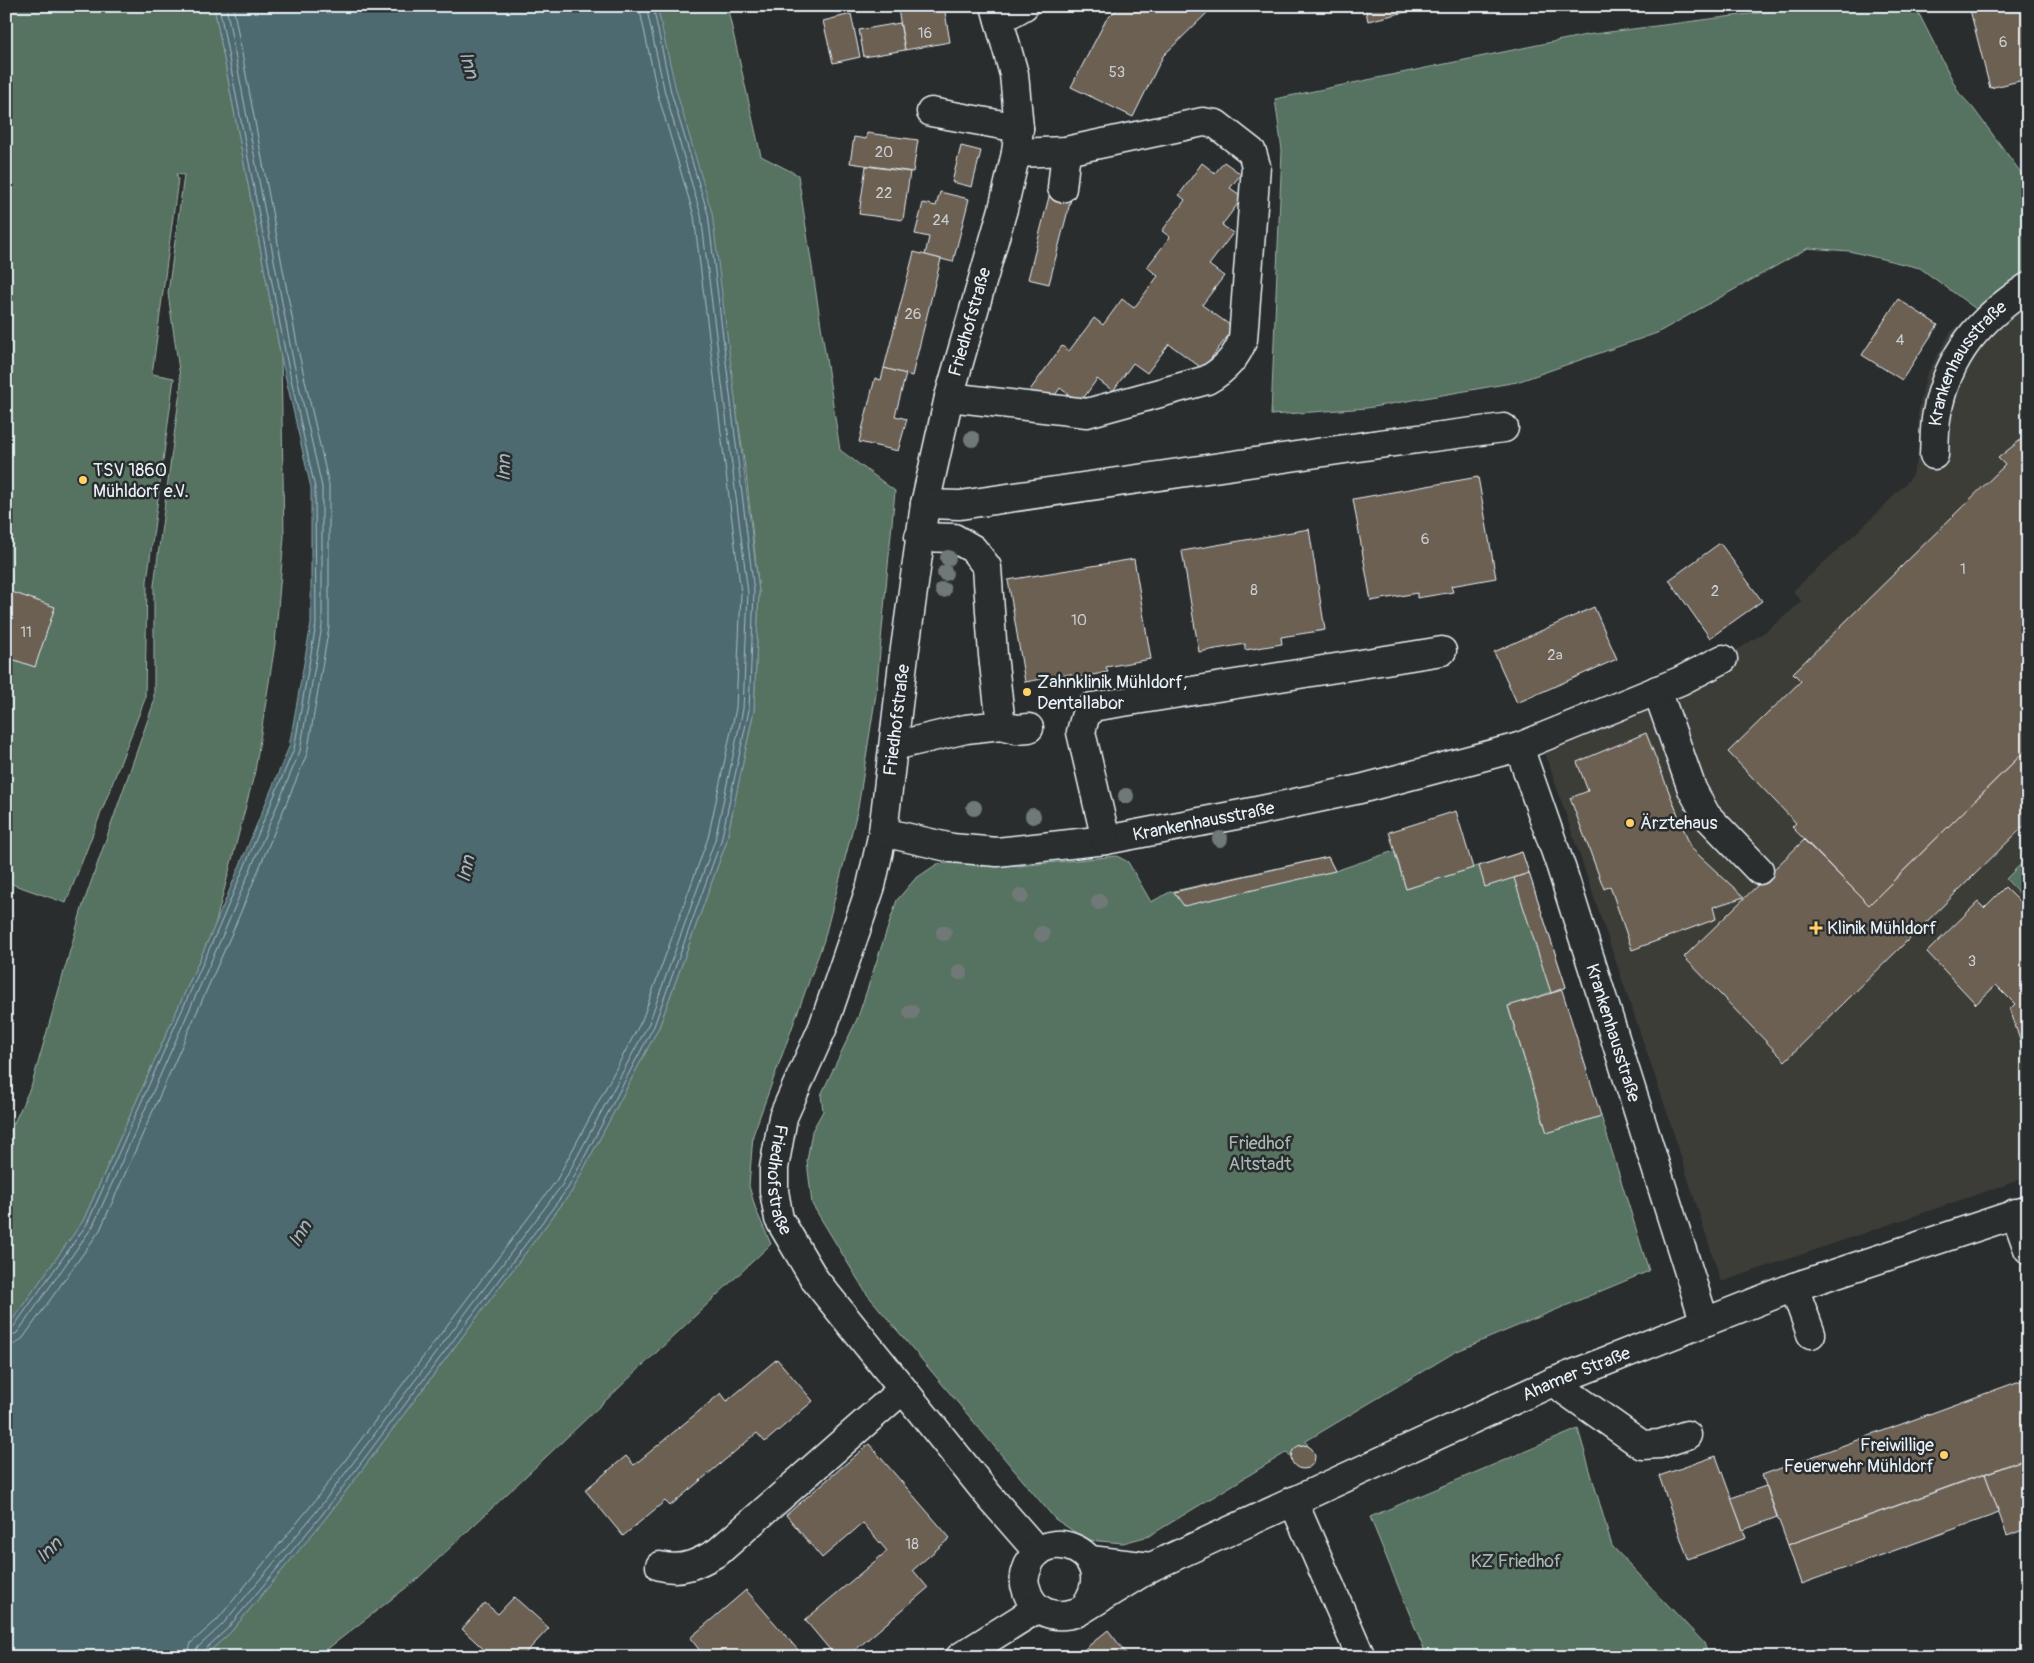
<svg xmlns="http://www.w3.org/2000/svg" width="2034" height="1663" font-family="Pangolin,sans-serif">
<rect width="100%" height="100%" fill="#2a2d2e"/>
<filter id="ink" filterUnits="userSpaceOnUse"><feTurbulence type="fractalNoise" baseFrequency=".02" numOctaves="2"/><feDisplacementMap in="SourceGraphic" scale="10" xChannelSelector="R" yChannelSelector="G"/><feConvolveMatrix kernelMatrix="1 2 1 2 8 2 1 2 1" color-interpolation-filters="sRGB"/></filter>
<g filter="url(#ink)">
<polygon fill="#3e3c39" points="2028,268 2028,1177 1721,1282 1664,1103 1545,753 1661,705 1723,659 1765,632 1802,602 1793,591 1872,518 1910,479 1920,453 1918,414 1926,376 1950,333 1987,299"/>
<g fill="#577261" stroke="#a0b2ac">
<polygon points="6,6 214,6 281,357 284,537 275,644 255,771 215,925 83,1221 6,1329 6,1140 32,1084 83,905 154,702 154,585 181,384 168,293 184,175 176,174 178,179 152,374 174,378 147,581 145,699 66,903 6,882"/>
<polygon points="657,6 727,6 761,156 798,175 840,450 895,491 876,694 858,808 824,940 753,1135 749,1186 756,1210 771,1244 416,1580 317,1657 203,1657 230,1633 325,1519 572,1191 659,1027 726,843 754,710 759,592 746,474 731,374"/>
<polygon points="1811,6 1915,6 1959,93 1973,108 2025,178 2028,179 2028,268 1976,309 1920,268 1849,251 1808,248 1657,333 1517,382 1367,408 1271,415 1282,150 1275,99 1586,35"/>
<polygon points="1394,851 1406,889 1522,852 1566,987 1508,1007 1547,1132 1601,1116 1649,1271 1455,1352 1306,1441 1308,1446 1300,1445 1294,1449 1291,1457 1287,1452 1149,1536 1123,1543 1087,1540 1055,1519 866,1293 812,1204 807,1161 812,1131 823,1111 821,1095 858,1017 897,900 915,879 937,864 967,861 1018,866 1117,856 1128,862 1151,902 1170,892 1328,857 1335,871"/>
<polygon points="2028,857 2028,902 2006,879"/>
<polygon points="1578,1429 1612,1546 1704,1643 1709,1657 1427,1657 1370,1517"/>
</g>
<polygon fill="#4e6b71" stroke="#8ca1a7" points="214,6 657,6 676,90 712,213 759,592 754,710 726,843 659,1027 572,1191 325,1519 230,1633 203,1657 6,1657 6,1329 83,1221 215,925 289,747 311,624 311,488 281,357"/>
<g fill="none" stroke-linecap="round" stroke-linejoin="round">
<g stroke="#aabbc2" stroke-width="1">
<polyline points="6,1332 12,1329 87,1224 219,927 294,749 316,625 315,488 286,356 219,6"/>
<polyline points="6,1338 17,1333 93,1226 225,930 300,751 322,626 322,487 292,355 226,6"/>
<polyline points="6,1345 16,1344 23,1338 100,1230 232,933 307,754 329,627 329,485 299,354 233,6"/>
<polyline points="187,1657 191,1643 217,1620 310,1507 556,1181 642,1020 708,838 736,708 741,593 694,216 658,95 639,6"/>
<polyline points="194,1657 197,1648 222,1625 316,1512 562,1185 649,1023 715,840 743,709 748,593 701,215 665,93 646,6"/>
<polyline points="200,1657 202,1652 227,1629 321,1516 568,1188 654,1026 721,841 749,710 754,592 708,214 671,92 653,6"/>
</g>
</g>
<g fill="#6c6053" stroke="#e8f1f8">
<polygon points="888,6 912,6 888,10"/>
<polygon points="912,6 944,6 950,42 905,50 898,9"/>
<polygon points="1120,6 1202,6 1208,12 1163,56 1133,117 1071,87 1106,20"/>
<polygon points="1365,6 1417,6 1418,9 1368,21"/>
<polygon points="1969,6 2028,6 2028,79 1990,88"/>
<polygon points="851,14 860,57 833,63 823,21"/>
<polygon points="900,23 905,50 864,57 859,30"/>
<polygon points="867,133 918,140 913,172 850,163 854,137 866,139"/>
<polygon points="961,146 981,151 972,187 952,182"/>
<polygon points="1224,162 1241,174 1230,188 1243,197 1222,225 1233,233 1209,265 1224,276 1202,305 1234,328 1203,369 1169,344 1147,373 1133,363 1113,391 1097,379 1080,403 1060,388 1049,404 1030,390 1062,346 1069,351 1094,318 1103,325 1122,299 1134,308 1158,276 1147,267 1170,237 1162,231 1185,200 1179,195 1202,163 1215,173"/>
<polygon points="866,166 910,172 903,220 859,214"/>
<polygon points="1052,185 1073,191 1049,284 1028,279"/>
<polygon points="940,192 969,199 953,262 925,255 929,237 915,234 923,203 936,206"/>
<polygon points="914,252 941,259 912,376 884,368"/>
<polygon points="1898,299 1938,325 1902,380 1862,355"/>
<polygon points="884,368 906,374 895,416 907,419 898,451 859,442 875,378 881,380"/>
<polygon points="2028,434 2028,748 1869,905 1792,827 1796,823 1728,752 1801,681 1793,673 2005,465 1998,458"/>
<polygon points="1478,477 1496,578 1451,586 1453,592 1417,598 1417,593 1371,601 1353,499"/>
<polygon points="1309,529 1325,630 1281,637 1282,644 1245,650 1245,644 1199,652 1182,551"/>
<polygon points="1720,543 1762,601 1710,638 1669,580"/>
<polygon points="1134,559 1151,659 1106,667 1108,672 1072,679 1071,674 1025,682 1008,580"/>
<polygon points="6,590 55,607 35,667 6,657"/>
<polygon points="1594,607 1617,659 1517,703 1494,652"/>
<polygon points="1646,733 1691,848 1744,897 1713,907 1716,919 1632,950 1610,886 1604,889 1570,798 1588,791 1577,762"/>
<polygon points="2028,748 2028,822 1785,1061 1684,957 1804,840 1869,905"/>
<polygon points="1456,811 1473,868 1406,889 1389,832"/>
<polygon points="1522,852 1529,873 1485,887 1479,866"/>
<polygon points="1328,857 1335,871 1184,906 1174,892"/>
<polygon points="1529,873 1566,987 1551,993 1514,878"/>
<polygon points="2005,887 2028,910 2028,1065 2010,1009 2015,1004 1996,985 1976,1004 1927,952 1978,902 1984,908"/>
<polygon points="1562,990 1601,1116 1547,1133 1508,1006"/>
<polygon points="777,1359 813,1401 765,1442 757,1433 670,1506 665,1501 623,1536 585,1490 626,1456 634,1465 721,1393 727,1401"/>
<polygon points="2028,1378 2028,1458 1788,1545 1762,1475"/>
<polygon points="869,1444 950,1538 913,1570 928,1588 847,1657 836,1657 805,1620 887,1551 863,1523 822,1558 786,1515"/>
<circle cx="1303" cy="1457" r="12"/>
<polygon points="1716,1456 1746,1538 1688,1559 1659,1476"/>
<polygon points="2028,1458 2028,1528 2007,1536 1985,1474"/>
<polygon points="1985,1474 1999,1513 1801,1584 1788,1545"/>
<polygon points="1766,1486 1777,1517 1743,1530 1731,1498"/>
<polygon points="746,1590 804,1657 705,1657 690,1638"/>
<polygon points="514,1597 549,1628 522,1657 492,1657 462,1629 485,1603 498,1614"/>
<polygon points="1108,1630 1129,1657 1075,1657"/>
</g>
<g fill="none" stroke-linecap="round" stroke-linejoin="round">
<defs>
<g id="minor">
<path id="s1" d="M995,6l19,68 5,54 -3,25 -13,56 -54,188 -24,107 -22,159 -20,169 -12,54 -48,141 -40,90 -9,51v23l5,28 36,61 174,216 49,56"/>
<polyline points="999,20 1024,6"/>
<polyline points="931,112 1019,128"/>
<polyline points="1062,188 1066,151"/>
<path d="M949,397l138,16 120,-33c16,-9 30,-23 36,-41l13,-173 -4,-14 -36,-28 -13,-2 -137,29 -50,2"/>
<path id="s2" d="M1934,455c1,-14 0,-28 3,-42 11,-59 43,-94 91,-126"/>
<polyline points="925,504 960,505 1379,444 1504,428"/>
<polyline points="1657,690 1692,789 1706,815 1759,870"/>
<polyline points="1001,725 1016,729 1029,728"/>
<polyline points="894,746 966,729 1001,725 993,655 987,567 973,549 954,538 919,537"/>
<path id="s3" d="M1519,747l42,120 143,453"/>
<path id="s4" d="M883,832l69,16 45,4 109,-12 151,-29 103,-22 159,-42 161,-66 43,-22"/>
<polyline points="1106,840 1081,732 1085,717 1092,707 1442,651"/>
<polyline points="2015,1213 2028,1249"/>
<polyline points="1794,1287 1811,1334"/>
<polyline points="1553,1382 1642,1445 1660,1444 1687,1435"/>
<polyline points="1293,1501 1361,1657"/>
<polyline points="1090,1560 1151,1567"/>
<path d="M660,1566c23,6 39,-3 58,-14l184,-162"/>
<path id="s5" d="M1086,1605c35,-51 -41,-84 -58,-39 -3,7 -5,15 -2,22 6,25 29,32 52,24l73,-45 402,-185 241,-95 234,-77"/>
<polyline points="960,1657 1038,1608"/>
</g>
</defs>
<use href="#minor" stroke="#e8f1f8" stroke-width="31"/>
<use href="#minor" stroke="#2a2d2e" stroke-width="28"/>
</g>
<g fill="#6f7978">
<circle cx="972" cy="439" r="8"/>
<circle cx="948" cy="558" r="8"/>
<circle cx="945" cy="573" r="8"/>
<circle cx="943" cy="590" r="8"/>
<circle cx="1126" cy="796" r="8"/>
<circle cx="974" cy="808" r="8"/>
<circle cx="1033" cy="816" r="8"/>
<circle cx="1220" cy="839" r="8"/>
<circle cx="1021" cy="896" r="8"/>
<circle cx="1099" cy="902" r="8"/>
<circle cx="944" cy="933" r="8"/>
<circle cx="1042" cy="934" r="8"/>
<circle cx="960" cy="972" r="8"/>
<circle cx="911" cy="1012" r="8"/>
</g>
</g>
<g fill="#ffd166" stroke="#2a2d2e" stroke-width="2">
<circle cx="83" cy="480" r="5"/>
<circle cx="1027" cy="692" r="5"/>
<circle cx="1630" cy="823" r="5"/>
<path d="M1813.5 920.5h5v5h5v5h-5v5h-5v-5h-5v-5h5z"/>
<circle cx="1944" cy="1455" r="5"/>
</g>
<g text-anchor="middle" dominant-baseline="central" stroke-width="5" stroke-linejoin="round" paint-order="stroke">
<g font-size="15" fill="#c9cdcf">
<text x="925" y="33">16</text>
<text x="2003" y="42">6</text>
<text x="1117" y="72">53</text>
<text x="884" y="152">20</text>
<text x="884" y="193">22</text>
<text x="941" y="220">24</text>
<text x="913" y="314">26</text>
<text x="1900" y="340">4</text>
<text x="1425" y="539">6</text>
<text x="1963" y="569">1</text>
<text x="1254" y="590">8</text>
<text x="1715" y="591">2</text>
<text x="1079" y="620">10</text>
<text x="26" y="632">11</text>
<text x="1555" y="655">2a</text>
<text x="1972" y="961">3</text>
<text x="912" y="1544">18</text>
</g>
<g font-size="18" fill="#e8f1f8" stroke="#2a2d2e">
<text transform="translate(970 322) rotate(-74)">Friedhofstraße</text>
<text stroke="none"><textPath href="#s2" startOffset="101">Krankenhausstraße</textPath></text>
<text transform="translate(897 720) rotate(-83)">Friedhofstraße</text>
<text stroke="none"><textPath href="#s4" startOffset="325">Krankenhausstraße</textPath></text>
<text stroke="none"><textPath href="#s3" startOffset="301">Krankenhausstraße</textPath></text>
<text stroke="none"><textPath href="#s1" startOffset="1210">Friedhofstraße</textPath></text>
<text stroke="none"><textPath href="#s5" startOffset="764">Ahamer Straße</textPath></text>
</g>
<g font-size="18" fill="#e8f1f8" stroke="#2a2d2e" text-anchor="start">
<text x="93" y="470">TSV 1860<tspan x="93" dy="21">Mühldorf e.V.</tspan></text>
<text x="1037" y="682">Zahnklinik Mühldorf,<tspan x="1037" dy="21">Dentallabor</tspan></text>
<text x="1640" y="823">Ärztehaus</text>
<text x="1827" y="928">Klinik Mühldorf</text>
<text x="1934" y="1445" text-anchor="end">Freiwillige<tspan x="1934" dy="21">Feuerwehr Mühldorf</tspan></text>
</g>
<g font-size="18" fill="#a7b8b4" stroke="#2a2d2e">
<text x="1260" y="1143">Friedhof<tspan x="1260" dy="21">Altstadt</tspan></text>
<text x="1516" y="1561">KZ Friedhof</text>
</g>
<g font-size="19" font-style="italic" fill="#a3b5bb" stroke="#2a2d2e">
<text transform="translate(469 65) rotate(74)">Inn</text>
<text transform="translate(504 468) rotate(-89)">Inn</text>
<text transform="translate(466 869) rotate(-79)">Inn</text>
<text transform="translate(300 1234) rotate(-59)">Inn</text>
<text transform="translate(49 1550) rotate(-45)">Inn</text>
</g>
</g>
<rect width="2034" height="1663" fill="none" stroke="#2a2d2e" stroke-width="25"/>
<rect x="12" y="12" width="2009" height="1638" fill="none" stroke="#e8f1f8" stroke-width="2" filter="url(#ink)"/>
</svg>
